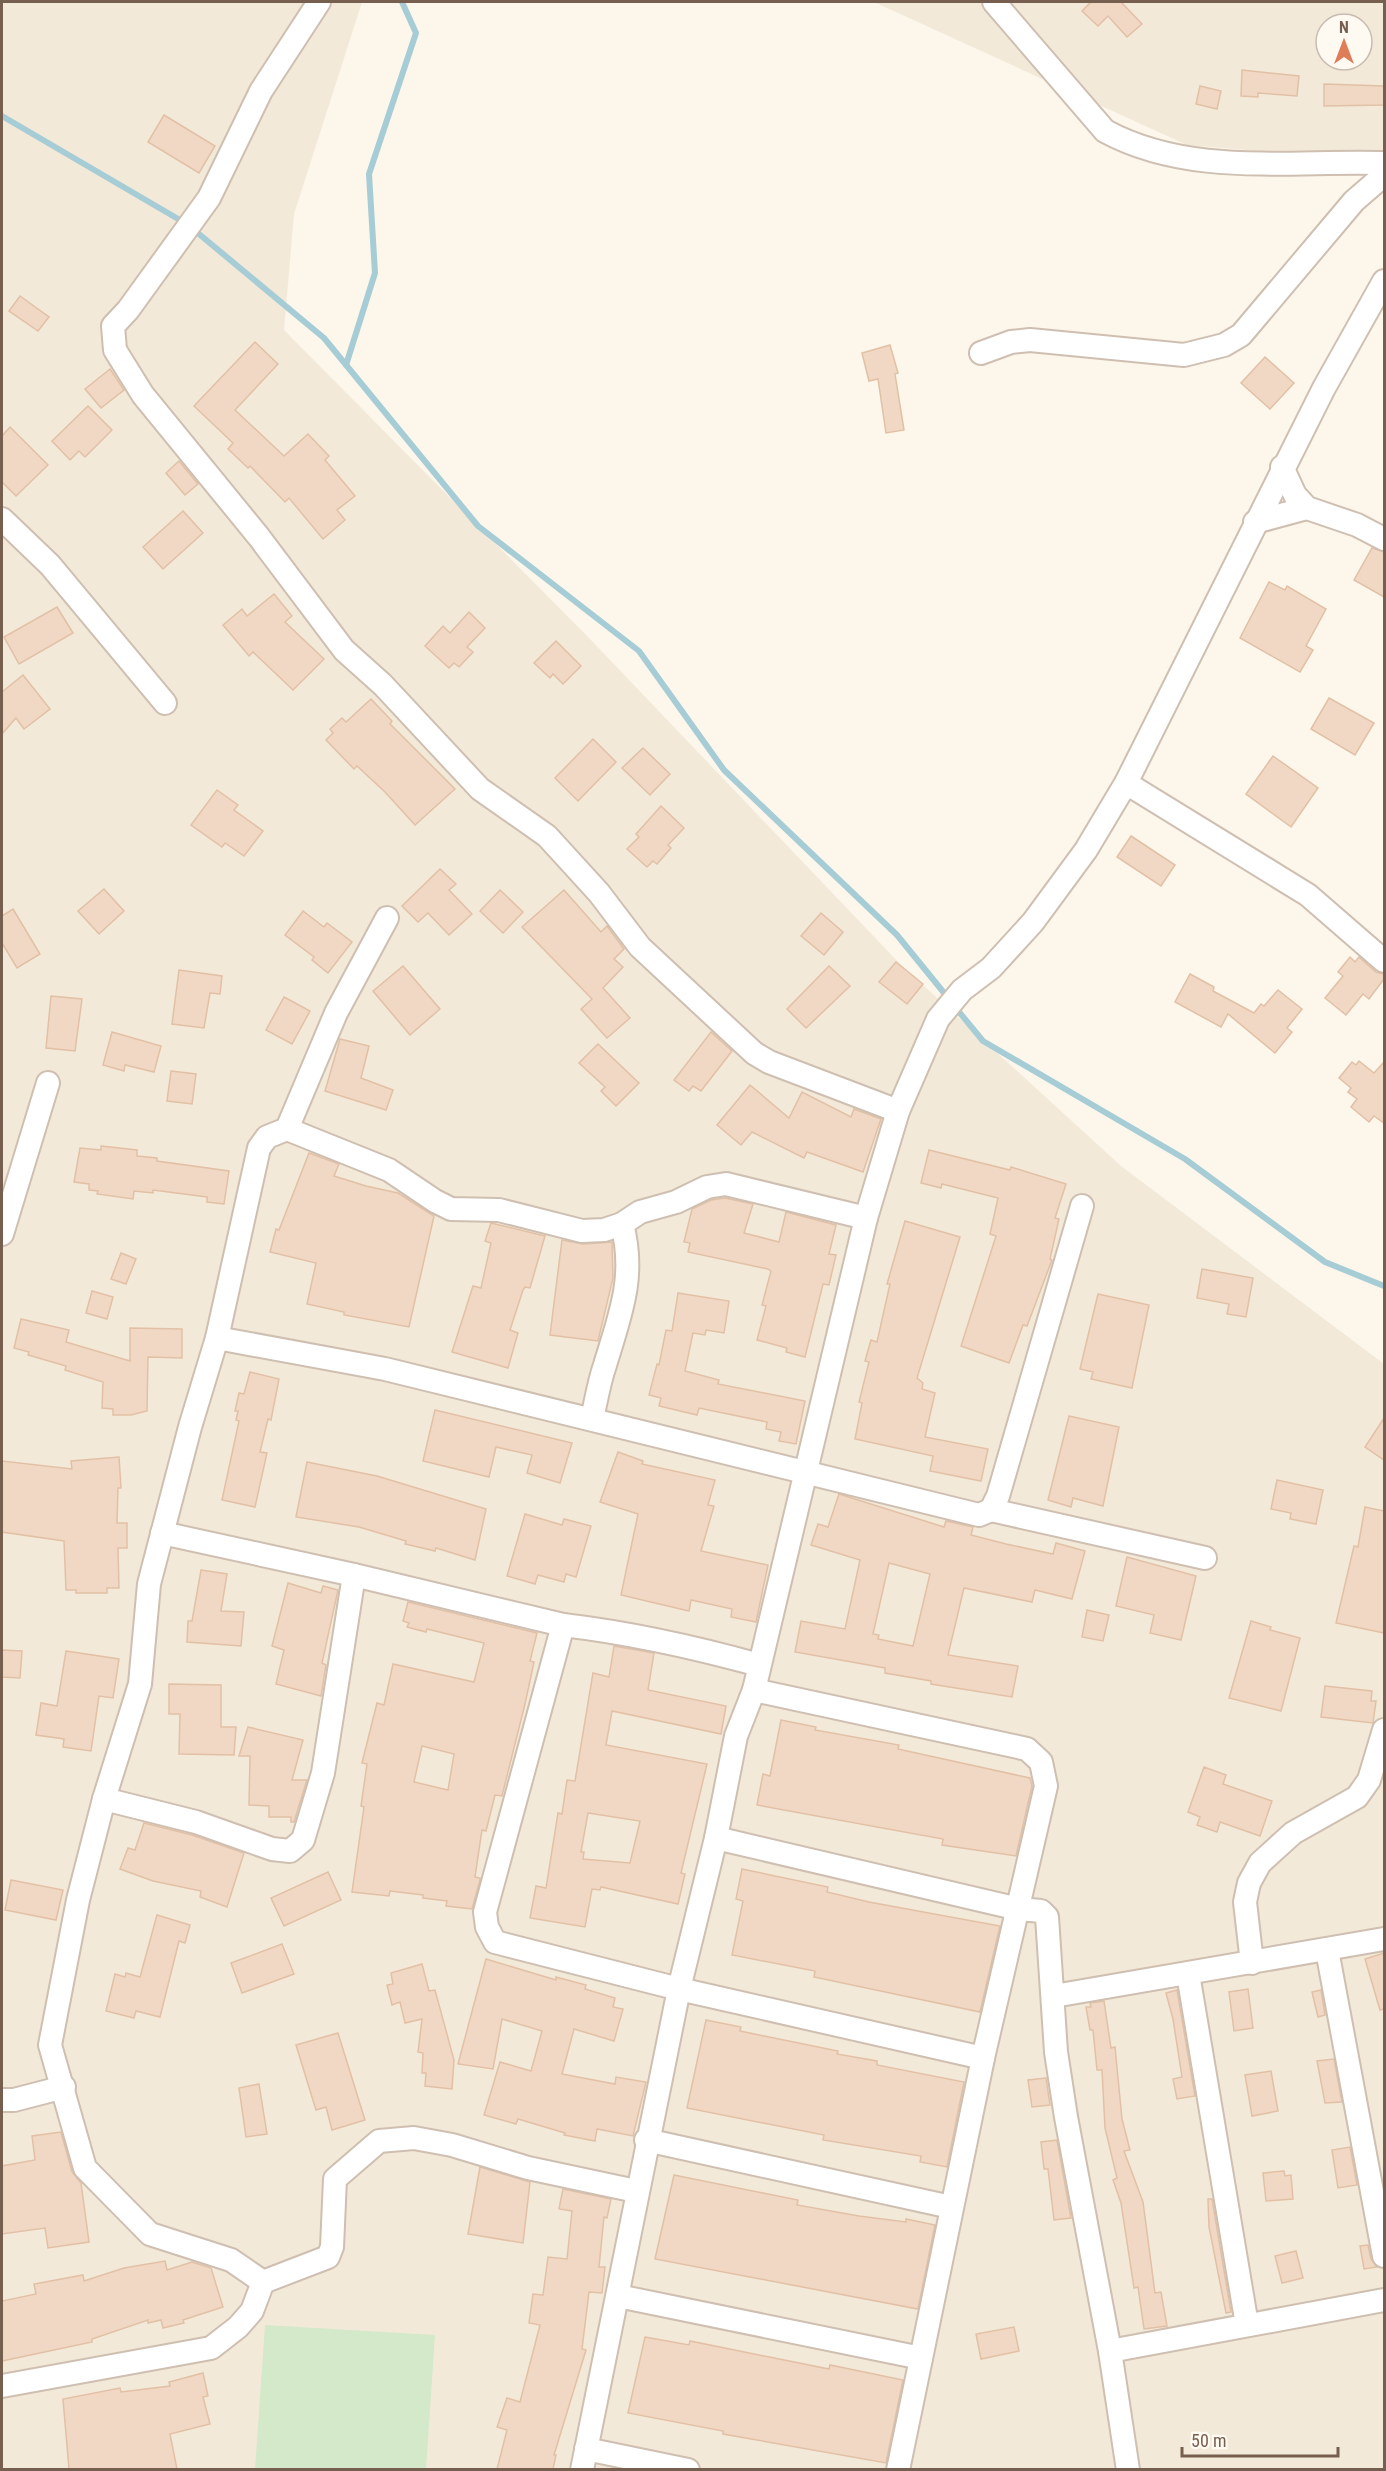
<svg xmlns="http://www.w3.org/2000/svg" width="1386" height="2471" font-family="'Roboto Condensed',sans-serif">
<rect width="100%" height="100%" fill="#fcf6eb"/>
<g fill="#f3e9d9" fill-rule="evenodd">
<polygon points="2,2 362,2 294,214 284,330 590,639 901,965 1121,1166 1384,1364 1384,2469 2,2470"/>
<path d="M874,2h510v159l-197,-16zM1326,24h36v36h-36z"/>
</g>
<polygon fill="#d4e9c9" points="265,2325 435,2335 426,2469 255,2469"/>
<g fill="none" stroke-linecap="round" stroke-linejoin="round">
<g stroke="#a6ccd6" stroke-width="6">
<polyline points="2,116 185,223"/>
<polyline points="193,229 324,338 478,526 639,651 724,770 897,935 949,999"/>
<polyline points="346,365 375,273 369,174 416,33 402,2"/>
<polyline points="955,1007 983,1041 1185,1159 1325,1262 1384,1286"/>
</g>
</g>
<g fill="#f0d8c4" stroke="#e2c0a5" stroke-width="1.5" fill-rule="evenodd">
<polygon points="1091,2 1121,2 1142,24 1127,37 1108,16 1098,26 1082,11"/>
<polygon points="1242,70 1299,76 1297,96 1258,93 1258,97 1241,96"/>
<polygon points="1324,84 1384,86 1384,105 1324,106"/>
<polygon points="1200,86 1221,91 1217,109 1196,104"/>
<polygon points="164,115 215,146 199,173 148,142"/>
<polygon points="20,296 49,317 38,331 9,311"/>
<polygon points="255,342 278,364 235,410 284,456 308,434 329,456 325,460 355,496 337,510 345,520 323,539 289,498 285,502 250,466 248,468 228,449 233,443 194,406"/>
<polygon points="890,345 898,373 895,374 904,430 886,433 878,379 869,381 862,353"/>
<polygon points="1265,357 1294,383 1270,409 1241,383"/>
<polygon points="110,369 124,390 101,408 85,389"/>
<polygon points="88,406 112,430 85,457 79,451 70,460 52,441"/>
<polygon points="10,427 48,465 16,496 2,482 2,436"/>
<polygon points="179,461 198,484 185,495 166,473"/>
<polygon points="183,511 203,533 163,569 143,547"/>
<polygon points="1372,548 1384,552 1384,597 1354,580"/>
<polygon points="1269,582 1285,590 1287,586 1326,609 1306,646 1313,650 1300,672 1240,638"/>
<polygon points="274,594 292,616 285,622 324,659 293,690 253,652 249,656 223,625 242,609 247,616"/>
<polygon points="57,607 73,633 19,664 4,637"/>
<polygon points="469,612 485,628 467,647 473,652 459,667 454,663 449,668 425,646 443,626 450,633"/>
<polygon points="556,641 581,666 563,684 553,674 550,678 534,663"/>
<polygon points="23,675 50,709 24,729 16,718 2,734 2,692"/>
<polygon points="1329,698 1374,723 1355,755 1311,729"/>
<polygon points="371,699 392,721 390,724 455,789 415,825 385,792 357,766 354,769 326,740 333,733 330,729 342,718 346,722"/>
<polygon points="593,739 616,762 578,801 555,778"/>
<polygon points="643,748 670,774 650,795 622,768"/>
<polygon points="1273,756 1318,788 1291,827 1246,794"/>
<polygon points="217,790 238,805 234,810 263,831 244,856 225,843 222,847 191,825"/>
<polygon points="661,806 684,828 668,845 671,848 657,864 653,861 647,867 627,849 639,837 636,834"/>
<polygon points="1131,836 1175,865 1161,886 1117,857"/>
<polygon points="440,869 456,884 449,890 472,914 449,935 428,913 418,922 402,906"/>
<polygon points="104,889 124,911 99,934 78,911"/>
<polygon points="500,890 523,912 503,933 480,911"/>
<polygon points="564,890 601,932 607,926 624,949 614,959 623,967 603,988 630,1018 607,1038 581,1009 592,999 522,927"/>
<polygon points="13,909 40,954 17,968 2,943 2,916"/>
<polygon points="303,911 324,927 327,923 352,942 328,973 312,960 314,957 285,935"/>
<polygon points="821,913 843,932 824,955 801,936"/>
<polygon points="1350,957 1355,962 1359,957 1376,972 1384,974 1384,979 1369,999 1363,994 1346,1015 1325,998 1343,976 1338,972"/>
<polygon points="896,962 923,984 907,1004 879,982"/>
<polygon points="403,966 440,1009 410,1035 373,991"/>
<polygon points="829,966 850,986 806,1028 787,1009"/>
<polygon points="179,970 222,976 220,994 210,993 204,1028 172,1024"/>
<polygon points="1190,974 1214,987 1213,991 1254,1013 1261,1004 1264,1006 1278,990 1302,1009 1287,1028 1292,1032 1275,1053 1228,1014 1221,1027 1175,1002"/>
<polygon points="51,996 82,999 75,1051 46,1048"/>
<polygon points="284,997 310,1011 292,1044 266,1030"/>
<polygon points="112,1032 161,1046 154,1072 125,1065 124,1071 103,1065"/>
<polygon points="711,1032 732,1051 701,1091 693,1086 689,1091 674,1080"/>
<polygon points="340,1039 369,1046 361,1078 393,1090 386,1110 325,1091"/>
<polygon points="598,1044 639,1083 616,1106 601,1091 605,1087 579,1063"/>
<polygon points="1359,1061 1374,1073 1384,1062 1384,1123 1374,1116 1369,1122 1351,1107 1357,1099 1348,1092 1351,1088 1339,1078 1352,1062 1356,1065"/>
<polygon points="171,1071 196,1074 192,1104 167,1101"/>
<polygon points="750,1085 789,1118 802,1092 851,1117 854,1109 881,1119 863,1172 807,1152 804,1158 752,1132 741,1145 717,1125"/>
<polygon points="101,1146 137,1150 137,1156 157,1158 157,1161 229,1171 224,1204 207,1202 207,1197 153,1190 153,1193 134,1191 133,1199 97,1194 98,1191 89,1190 89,1184 74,1182 80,1148 101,1150"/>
<polygon points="929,1150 1010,1170 1011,1167 1066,1184 1055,1218 1059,1219 1050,1259 1052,1260 1027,1326 1023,1325 1009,1363 961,1346 996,1236 990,1234 998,1198 942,1184 941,1188 921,1183"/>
<polygon points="309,1153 339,1164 334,1176 366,1186 398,1193 434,1216 409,1327 344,1315 344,1312 307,1304 316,1263 270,1252 276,1229 279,1230"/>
<polygon points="725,1198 753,1204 744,1233 779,1242 786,1212 836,1225 829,1254 836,1255 829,1285 823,1284 805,1357 786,1352 787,1348 757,1340 766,1306 762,1305 771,1271 768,1269 688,1252 690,1243 684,1242 692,1209 711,1200"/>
<polygon points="905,1221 960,1237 917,1378 923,1383 922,1389 935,1393 925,1437 988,1449 981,1481 930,1471 933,1456 855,1439 862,1403 859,1402 869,1362 865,1361 871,1340 877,1342 890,1284 887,1284"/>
<polygon points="491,1223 545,1236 530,1288 525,1287 523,1290 510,1330 518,1333 508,1368 452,1352 473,1286 481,1288 491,1243 485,1241"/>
<polygon points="562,1240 583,1244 612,1242 613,1278 598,1341 550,1335"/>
<polygon points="121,1253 136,1259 126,1284 111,1279"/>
<polygon points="1202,1269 1253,1278 1246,1317 1227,1314 1229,1304 1197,1298"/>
<polygon points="92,1291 113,1297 107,1319 86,1313"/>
<polygon points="678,1293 729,1301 724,1333 706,1330 705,1335 693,1333 685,1371 719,1380 718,1384 805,1401 796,1444 779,1441 781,1432 766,1429 767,1422 699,1408 697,1415 659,1406 661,1398 649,1395 657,1364 659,1365 666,1330 672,1331"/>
<polygon points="1098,1294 1149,1305 1132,1388 1091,1379 1093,1372 1080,1369"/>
<polygon points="21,1319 69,1330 66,1342 130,1361 130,1328 182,1329 182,1358 148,1357 147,1411 131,1415 113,1415 113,1409 102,1408 103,1382 65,1370 66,1366 28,1355 29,1352 14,1348"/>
<polygon points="250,1372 279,1379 271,1420 268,1419 260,1452 267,1453 255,1507 222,1500 239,1421 236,1420 238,1411 235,1411 239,1393 244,1394"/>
<polygon points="435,1410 572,1443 560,1483 527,1473 532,1455 496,1447 489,1477 423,1461"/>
<polygon points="1069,1416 1119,1427 1103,1506 1073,1498 1071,1507 1048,1500"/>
<polygon points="1384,1418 1384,1460 1365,1447"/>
<polygon points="618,1452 643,1461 642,1464 715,1480 708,1505 714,1506 701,1551 768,1565 756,1622 731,1617 732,1609 691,1600 689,1611 621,1595 638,1514 600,1502"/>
<polygon points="119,1457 121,1488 118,1488 117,1523 127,1523 127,1548 118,1548 119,1588 107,1588 107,1593 76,1593 76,1590 66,1590 64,1541 2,1532 2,1461 72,1469 71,1461"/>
<polygon points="307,1462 377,1476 486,1509 475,1560 436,1548 435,1551 405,1544 406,1541 359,1527 296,1517"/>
<polygon points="1277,1480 1323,1490 1316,1524 1290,1519 1291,1513 1271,1509"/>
<path d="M839,1494l105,33 2,-6 27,6 -2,8 35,9 47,10 3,-11 29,8 -13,48 -37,-9 -3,12 -68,-14 -16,67 70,11 -6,31 -81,-13v-3l-46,-8v-5l-90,-16 6,-31 44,8 15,-69 -49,-15 7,-21 10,3zM889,1563l41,11 -17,72 -35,-7 1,-4 -6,-1z"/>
<polygon points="1365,1507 1384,1511 1384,1633 1336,1623 1354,1546 1358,1547"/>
<polygon points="525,1514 562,1525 564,1519 591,1526 576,1577 566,1574 564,1582 538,1575 535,1584 507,1576"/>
<polygon points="1127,1557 1196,1576 1181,1640 1150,1633 1154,1615 1116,1606"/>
<polygon points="201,1570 227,1574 221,1611 244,1612 241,1646 187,1642 188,1621 192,1621"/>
<polygon points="288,1583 321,1593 323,1586 338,1590 322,1663 326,1665 321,1696 276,1684 284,1650 272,1646"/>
<path d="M408,1602l129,31 -7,28 4,1 -9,42 -23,92 -7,-1 -9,36 -4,-1 -7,47 5,1v2l-8,29 -26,-3 1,-5 -24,-3v-3l-33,-4 -1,5 -37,-4 12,-85 -3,-1 6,-42 -5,-1 15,-60 7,2 9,-41 81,18 10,-39 -57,-14 -1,3 -19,-5 2,-4 -6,-2zM422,1746l32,8 -6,36 -34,-8z"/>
<polygon points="1087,1610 1109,1615 1103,1641 1082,1637"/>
<polygon points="1251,1621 1271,1627 1270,1630 1300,1638 1281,1711 1229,1698"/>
<path d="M614,1646l40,7 -6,37 78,16 -5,28 -109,-23 -6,34 101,19 -26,109 4,1 -7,30 -77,-17 -1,3 -8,-1 -7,38 -55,-9 6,-32 10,2 12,-75 4,1 5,-34 8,1 18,-108 16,4zM588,1813l52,8 -10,42 -47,-4 1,-7h-3z"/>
<polygon points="2,1650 22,1651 20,1678 2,1677"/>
<polygon points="66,1651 119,1659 113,1698 99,1696 91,1751 63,1747 64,1739 36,1735 41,1703 57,1706"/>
<polygon points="169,1684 221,1685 221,1727 236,1727 234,1755 179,1754 180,1714 169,1714"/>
<polygon points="1325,1686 1372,1691 1371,1701 1376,1701 1373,1723 1321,1717"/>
<polygon points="781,1720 816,1727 815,1730 899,1745 898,1749 1030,1778 1032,1786 1016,1856 942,1845 943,1839 757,1805 763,1774 770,1776"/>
<polygon points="248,1727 303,1740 292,1780 307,1780 294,1822 291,1822 291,1817 269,1817 269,1806 249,1805 250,1756 239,1756"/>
<polygon points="1204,1767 1226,1775 1223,1784 1272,1801 1260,1836 1220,1822 1217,1832 1197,1825 1200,1817 1188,1812"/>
<polygon points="144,1823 192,1835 244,1853 227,1907 200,1897 201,1891 153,1881 120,1869 128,1848 135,1850"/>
<polygon points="742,1869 828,1887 827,1892 869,1902 1000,1926 980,2012 814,1977 815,1971 732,1955 743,1901 736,1899"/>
<polygon points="328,1872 341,1900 284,1926 271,1898"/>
<polygon points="11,1880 63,1890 56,1920 5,1910"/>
<polygon points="157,1915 190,1925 185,1943 179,1941 160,2017 136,2011 134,2018 106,2011 115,1974 125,1977 126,1973 140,1977"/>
<polygon points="282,1944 294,1974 242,1993 231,1963"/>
<polygon points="1384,1953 1384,2009 1380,2010 1365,1959"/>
<polygon points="486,1959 556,1980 556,1977 586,1985 585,1989 615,1998 613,2007 623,2009 614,2041 574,2029 562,2074 615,2084 616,2077 646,2082 633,2136 597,2129 595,2141 564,2135 565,2133 518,2119 516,2124 484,2115 500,2062 531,2071 542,2031 502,2019 493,2069 458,2064"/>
<polygon points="422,1964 429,1991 435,1990 454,2060 452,2089 425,2086 426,2073 422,2073 423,2053 418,2052 422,2019 405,2023 400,2002 392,2005 387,1985 393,1984 391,1973"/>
<polygon points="1248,1989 1253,2028 1234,2031 1229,1992"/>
<polygon points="1177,1990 1195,2096 1177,2099 1173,2079 1182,2077 1173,2019 1166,1993"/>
<polygon points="1321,1990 1325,2015 1318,2017 1312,1992"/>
<polygon points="1104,2001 1111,2048 1115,2047 1122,2119 1130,2150 1124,2151 1143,2202 1155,2293 1161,2292 1167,2326 1144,2329 1138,2287 1134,2288 1121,2203 1113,2180 1117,2178 1105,2128 1102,2070 1097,2070 1093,2030 1090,2030 1086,2007 1091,2007 1090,2003"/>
<polygon points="706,2020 741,2027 740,2031 838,2051 837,2054 877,2061 877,2065 964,2082 947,2167 920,2162 921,2156 823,2140 824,2135 687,2108"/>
<polygon points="338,2033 365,2120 332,2130 326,2107 316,2110 296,2045"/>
<polygon points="1334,2059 1342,2102 1325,2103 1317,2061"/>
<polygon points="1271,2071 1278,2111 1252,2116 1245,2075"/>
<polygon points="1046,2078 1050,2105 1032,2107 1028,2080"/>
<polygon points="259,2084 267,2134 246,2137 239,2088"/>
<polygon points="61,2132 72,2172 81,2183 89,2242 48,2248 45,2228 2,2234 2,2166 35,2160 32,2136"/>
<polygon points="1057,2140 1071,2218 1054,2220 1048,2169 1044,2169 1041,2142"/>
<polygon points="1350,2147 1357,2185 1338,2188 1332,2150"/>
<polygon points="480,2167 530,2182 523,2243 468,2234"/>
<polygon points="1284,2171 1285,2176 1291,2175 1293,2199 1266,2201 1263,2173"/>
<polygon points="674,2175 798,2200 797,2205 859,2216 906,2222 906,2219 935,2225 918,2309 655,2259"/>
<polygon points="563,2189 611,2199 607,2218 604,2217 599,2267 605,2267 602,2293 589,2292 582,2349 586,2350 554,2455 556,2455 553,2469 497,2469 507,2430 497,2427 507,2398 520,2402 540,2325 529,2323 533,2294 543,2295 548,2257 567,2259 572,2211 559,2209"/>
<polygon points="1208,2199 1212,2199 1231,2312 1226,2313 1209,2227"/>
<polygon points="1368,2245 1371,2259 1377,2267 1364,2269 1360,2246"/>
<polygon points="1296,2251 1303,2278 1282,2283 1275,2256"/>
<polygon points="165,2261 167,2270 192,2262 211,2268 223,2307 183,2320 184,2323 163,2328 161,2320 148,2323 148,2320 92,2339 92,2342 2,2361 2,2301 36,2294 34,2284 83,2275 84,2281 124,2268"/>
<polygon points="1014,2327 1019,2351 981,2359 976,2334"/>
<polygon points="645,2337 689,2345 690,2341 829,2369 830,2365 903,2380 886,2463 723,2434 723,2431 628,2413"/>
<polygon points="203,2373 208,2396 203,2397 210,2424 170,2434 177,2469 69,2469 63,2399 120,2388 121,2392 170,2386 169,2382"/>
</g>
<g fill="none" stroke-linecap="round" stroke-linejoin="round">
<defs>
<g id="minor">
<polyline points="319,2 261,91 209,198 128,310 113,326 115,350 143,395 259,537 344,650 383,685 480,789 547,836 599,893 640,947 754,1053 769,1062 898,1111"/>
<path d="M994,2l111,129c85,46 186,29 279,32"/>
<polyline points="981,353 1011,342 1030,340 1184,355 1224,345 1241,335 1354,201 1384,175"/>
<polyline points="1282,467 1295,495 1307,508 1357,525 1384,539"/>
<polyline points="2,519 50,565 165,703"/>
<polyline points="1255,522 1307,508"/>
<polyline points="1126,783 1308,895 1384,961"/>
<polyline points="287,1129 336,1013 387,918"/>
<polyline points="2,1234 48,1083"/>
<polyline points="217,1338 385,1369 979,1515 991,1510 998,1496 1082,1206"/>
<path d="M592,1419c4,-18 7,-37 13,-54 15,-50 31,-88 17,-141"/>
<polyline points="991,1510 1205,1558"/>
<polyline points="162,1533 354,1575 563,1625"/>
<path d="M759,1665c-65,-18 -128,-32 -196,-40l-78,287 2,15 8,15 184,47 304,69"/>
<polyline points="754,1690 1027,1749 1041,1762 1046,1786 983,2058 898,2470"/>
<polyline points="104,1799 196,1822 272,1849 290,1851 303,1840 323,1773 354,1575"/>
<polyline points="716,1838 1019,1909 1041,1911 1047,1917 1056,2052 1066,2117 1110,2351 1128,2470"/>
<polyline points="1327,1950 1384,2256"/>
<polyline points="1252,1963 1245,1902 1249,1883 1260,1863 1293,1833 1357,1797 1369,1780 1384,1730"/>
<polyline points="1188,1974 1247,2325"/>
<polyline points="1054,1996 1384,1939"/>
<polyline points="2,2100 14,2100 64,2087"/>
<polyline points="646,2140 951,2207"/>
<polyline points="263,2282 231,2260 150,2234 85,2168 50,2045 78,1900 104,1799 140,1684 149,1584 190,1427 217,1338 259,1148 267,1137 287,1129 389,1170 435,1201 451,1209 499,1210 582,1231 604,1230 622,1224 640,1212 676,1202 707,1187 726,1184 866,1218"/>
<polyline points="618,2296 921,2358"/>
<polyline points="1110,2351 1384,2300"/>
<polyline points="2,2386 211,2348 238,2327 252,2311 263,2282 328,2257 332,2247 335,2179 379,2141 414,2138 452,2145 528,2168 636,2191"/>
<polyline points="586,2449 688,2470"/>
<polyline points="582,2470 679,1989 716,1838 736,1736 754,1690 866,1218 898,1111 938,1019 962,990 991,968 1033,922 1086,850 1126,783 1324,388 1384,281"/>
</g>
</defs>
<use href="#minor" stroke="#cebfb1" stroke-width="26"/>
<use href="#minor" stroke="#fff" stroke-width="22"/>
</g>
<rect width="1386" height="2471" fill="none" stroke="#765f4f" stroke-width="6"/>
<g transform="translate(1344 42)"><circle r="28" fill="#fefaf1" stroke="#c8bcb0" stroke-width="1.5"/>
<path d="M0-4.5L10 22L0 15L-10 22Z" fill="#de7d57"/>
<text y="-9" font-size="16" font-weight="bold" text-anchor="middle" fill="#765f4f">N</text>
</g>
<path d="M1182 2447v9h156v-9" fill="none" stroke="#765f4f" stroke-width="3"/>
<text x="1191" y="2447" font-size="18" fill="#765f4f" stroke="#fefaf1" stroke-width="4.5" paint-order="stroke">50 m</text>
</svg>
